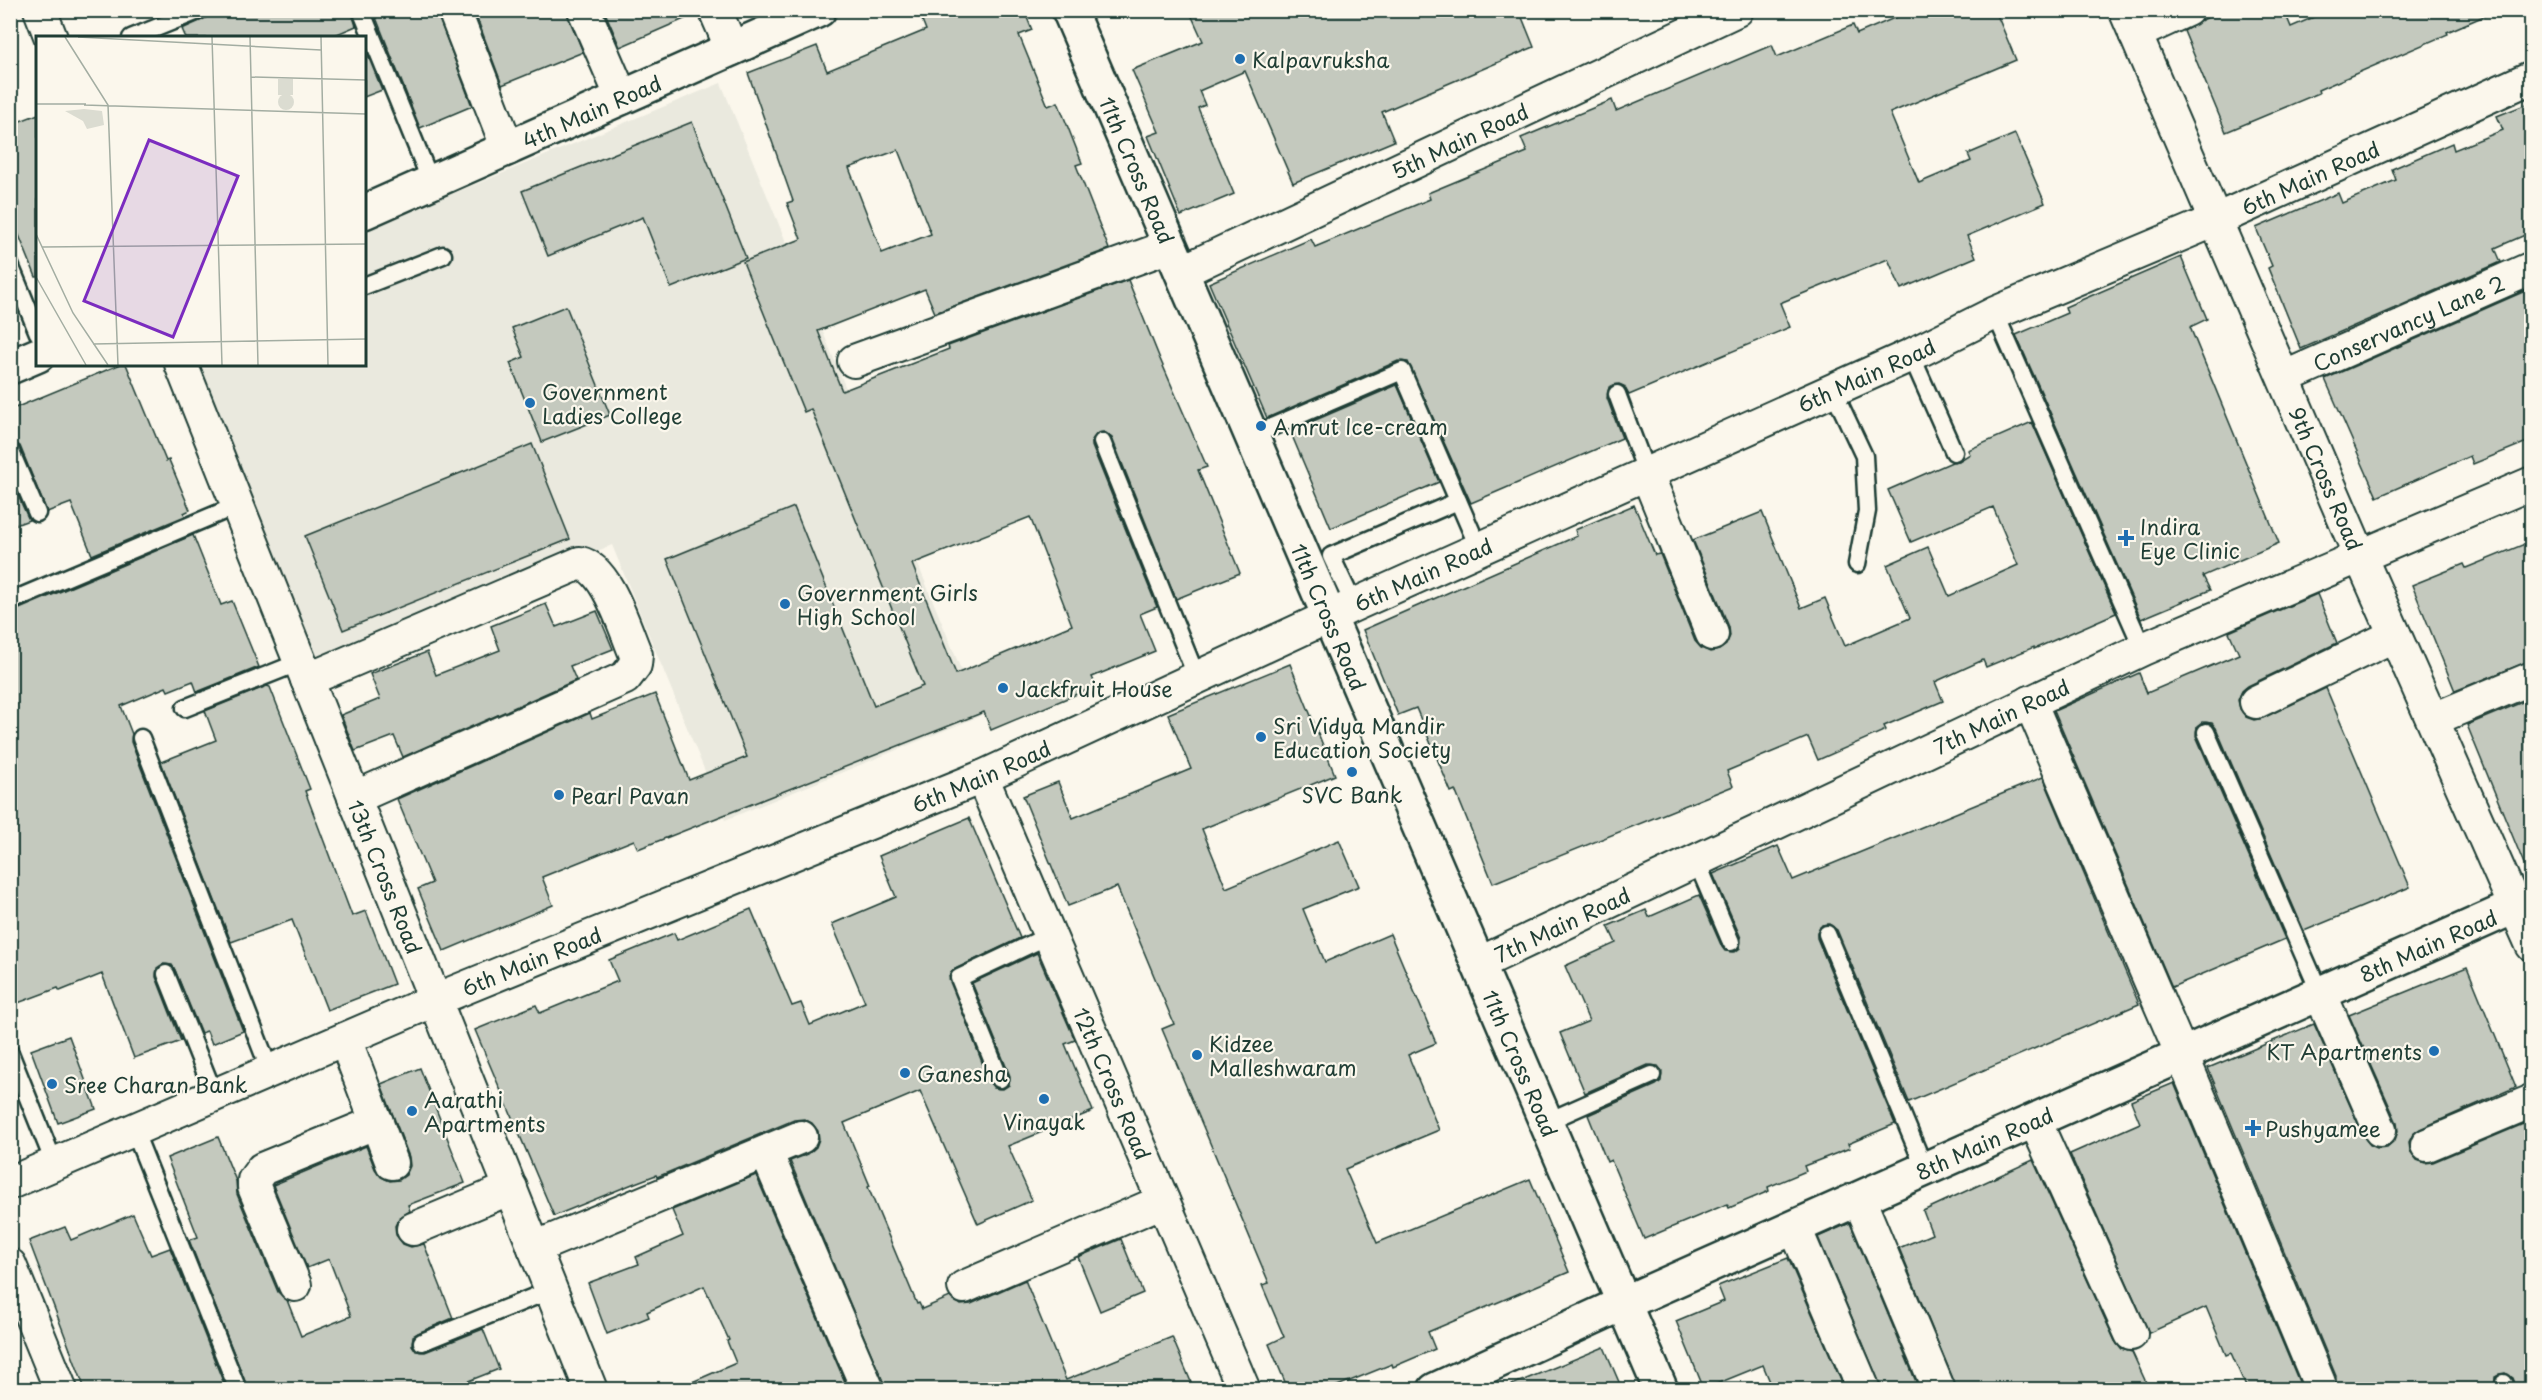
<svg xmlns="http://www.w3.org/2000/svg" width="2542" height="1400" font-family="'Playpen Sans',sans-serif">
<rect width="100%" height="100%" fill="#fbf7ec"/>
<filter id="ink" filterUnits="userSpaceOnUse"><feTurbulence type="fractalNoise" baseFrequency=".0167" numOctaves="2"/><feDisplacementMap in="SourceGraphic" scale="12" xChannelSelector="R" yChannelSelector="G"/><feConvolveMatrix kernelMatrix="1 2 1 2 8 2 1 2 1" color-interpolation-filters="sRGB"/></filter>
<g filter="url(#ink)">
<polygon fill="#eae9de" points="721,83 980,716 725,820 612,545 316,666 192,365 364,364 365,230"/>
<g fill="#c4c9be" stroke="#1f3d34" stroke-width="1.5" fill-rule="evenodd">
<polygon points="208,10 351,10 356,26 328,38 186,38 182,29 202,20 207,17"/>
<polygon points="373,10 436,10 472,106 420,128"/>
<polygon points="474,10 566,10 583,52 502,85"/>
<polygon points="604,10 697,10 698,13 620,47"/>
<path d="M918,10h106l8,20 -13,5 29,71 10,-4 24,61 -6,2 33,84 -174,64 -10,-24 -107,42 24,60 107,-42 -1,-3 180,-66 32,79 47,108 -9,3 42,103 -64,26 -64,-161 -8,-6 -6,1 -6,7v6l65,161 -17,7 15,37 -63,26 4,9 -105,44 -7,-18 -346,137 -4,-9 -92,37 11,28 -109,46 -26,-62 14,-6 -35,-84 193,-86 2,6 63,-25 34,86 58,-23 -80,-198 127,-52 80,199 49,-20 -112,-277 -7,3 -61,-150 58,-23 -14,-36 6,-2 -45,-128 69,-27 10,25 99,-41zM898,150l33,84 -49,19 -33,-85zM1030,517l42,108 -116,49 -44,-110z"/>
<polygon points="1189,10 1519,10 1534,47 1382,112 1394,141 1293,183 1245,71 1199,91 1205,105 1198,108 1234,194 1181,216 1148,136 1159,132 1132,70 1203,41"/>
<polygon points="1913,10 1995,10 2016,60 1890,113 1919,183 1971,161 1968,154 2015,134 2045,203 1967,236 1976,257 1901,289 1888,259 1780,303 1790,327 1629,395 1624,386 1619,384 1609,387 1607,398 1622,438 1471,503 1408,362 1398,361 1267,418 1209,283 1311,239 1315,247 1430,199 1428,193 1527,152 1521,138 1612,100 1616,111 1772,45 1777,57 1853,25 1857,34"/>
<polygon points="2224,10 2284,10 2291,27 2330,10 2496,11 2447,32 2448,34 2318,90 2319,93 2226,132 2184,31 2202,20"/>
<polygon points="364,46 382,90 364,97"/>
<polygon points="2532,102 2532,232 2495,248 2501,262 2301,349 2268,268 2272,266 2256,228 2338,193 2342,203 2396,180 2392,169 2452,143 2454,150 2503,130 2497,116"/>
<polygon points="38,114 38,277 36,277 10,213 10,125"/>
<polygon points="692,122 746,258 671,288 643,217 548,256 522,191"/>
<polygon points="2181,257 2207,319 2190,327 2279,543 2203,576 2210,590 2141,619 2016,335 2067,313 2065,307"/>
<polygon points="2532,288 2532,440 2473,464 2470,456 2377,497 2325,379"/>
<polygon points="566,306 610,415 542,442 510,363 524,357 512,328"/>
<polygon points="121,364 126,364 166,461 169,460 190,510 184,513 185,516 92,555 71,503 47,512 20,446 10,440 10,410"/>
<polygon points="1397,385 1439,482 1331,528 1290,431"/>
<polygon points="2032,422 2116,613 2034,649 2034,647 1986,667 1983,660 1935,682 1943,701 1884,726 1886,730 1818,760 1808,737 1727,771 1733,786 1493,883 1455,790 1451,792 1416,708 1398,715 1363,630 1577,536 1575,530 1634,505 1655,555 1660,554 1695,641 1701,648 1710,652 1719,650 1726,645 1730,636 1729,627 1693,540 1762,512 1801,608 1825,598 1845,646 1910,618 1887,565 1928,547 1949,596 2018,565 1993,507 1911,542 1888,490 1952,462 1959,461 1970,454 1968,450"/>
<polygon points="532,444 570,539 343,630 305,536"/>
<polygon points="10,478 29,520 10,527"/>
<polygon points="193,535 221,605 232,601 259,667 197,692 193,681 168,691 166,687 121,706 132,734 131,742 243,1031 212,1044 207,1031 201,1033 175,970 172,965 163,964 157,968 156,977 181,1041 134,1058 102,974 60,991 58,988 10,1006 10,610 17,610"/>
<polygon points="2532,541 2532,660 2455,691 2412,585 2464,564 2466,568"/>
<polygon points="2317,594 2337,643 2248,686 2242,691 2238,700 2240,709 2246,717 2254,720 2263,718 2326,688 2410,887 2304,931 2216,728 2212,723 2202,722 2197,726 2196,736 2285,939 2172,987 2054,711 2139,673 2147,693 2239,654 2229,632"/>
<polygon points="546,604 556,627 597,611 613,649 570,666 576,680 403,757 394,736 355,751 341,715 380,699 370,674 427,652 436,675 500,650 491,626"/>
<polygon points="1290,664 1335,775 1202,829 1226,888 1339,840 1359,886 1303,909 1325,962 1390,934 1436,1043 1408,1055 1439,1130 1345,1169 1377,1243 1530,1179 1569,1272 1428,1332 1435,1349 1393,1367 1392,1364 1330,1389 1288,1389 1269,1344 1284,1337 1262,1285 1269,1283 1162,1029 1174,1024 1117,887 1068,906 1023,796 1058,782 1073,818 1191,769 1168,714"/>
<polygon points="267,686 270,687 310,789 305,791 352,916 366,911 394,984 327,1010 292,920 231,942 161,762 216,740 205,711"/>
<polygon points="2532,698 2532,880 2531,881 2467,725"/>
<polygon points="2043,777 2139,1004 1909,1102 1837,930 1829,924 1822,925 1817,932 1817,938 1895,1124 1848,1144 1850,1148 1804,1166 1806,1171 1768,1187 1769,1191 1729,1208 1727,1204 1644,1239 1611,1160 1607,1162 1588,1115 1656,1085 1661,1081 1662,1071 1658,1066 1648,1065 1585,1093 1560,1033 1589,1021 1565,966 1616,943 1608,926 1646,910 1649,917 1699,895 1722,947 1725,951 1735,952 1740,948 1741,938 1713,874 1778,846 1793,880"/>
<polygon points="969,818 1020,938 955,969 949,976 990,1083 994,1088 1003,1089 1009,1085 1010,1076 972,983 1037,953 1075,1040 1065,1044 1093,1111 1008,1146 1032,1200 978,1224 920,1091 844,1123 870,1186 868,1187 917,1304 919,1303 922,1309 950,1297 961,1305 971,1304 1025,1280 1066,1380 1172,1337 1194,1389 886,1389 790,1161 808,1154 816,1147 819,1139 818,1131 812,1123 804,1119 794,1120 657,1177 656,1175 635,1183 554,1216 475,1030 536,1005 540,1013 618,981 609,960 674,933 677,940 751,909 792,1006 801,1003 810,1025 865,1002 832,924 896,897 879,856"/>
<polygon points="2467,967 2516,1087 2420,1129 2413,1134 2409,1142 2410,1151 2417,1160 2425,1163 2433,1162 2528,1122 2532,1130 2532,1389 2517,1389 2513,1378 2505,1373 2495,1377 2495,1389 2335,1389 2336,1376 2208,1068 2314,1024 2364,1137 2370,1145 2377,1148 2387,1147 2395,1140 2398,1131 2397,1123 2349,1015"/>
<polygon points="69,1036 96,1109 58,1123 31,1050"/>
<polygon points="420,1068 465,1183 408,1205 410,1211 399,1218 395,1226 396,1235 403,1244 411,1247 424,1244 453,1318 418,1333 413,1336 412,1345 416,1351 425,1352 483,1329 499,1369 448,1389 248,1389 189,1240 198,1237 167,1158 218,1137 236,1181 237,1194 278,1292 287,1300 301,1336 351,1316 329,1259 307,1268 273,1185 366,1146 375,1169 381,1177 390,1181 399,1180 406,1175 410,1166 409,1157 381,1084"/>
<polygon points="2174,1083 2302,1389 2247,1389 2231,1353 2226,1355 2206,1307 2149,1333 2070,1154 2140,1123 2131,1101"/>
<polygon points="2033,1160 2115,1341 2121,1349 2132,1352 2149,1389 1957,1389 1899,1248 1932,1234 1923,1211"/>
<polygon points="756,1175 848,1389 676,1389 736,1363 727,1341 729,1340 704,1286 647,1312 649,1317 607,1334 588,1283 639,1264 636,1257 683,1236 672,1210"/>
<polygon points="133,1214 151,1255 170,1248 226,1389 85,1389 29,1241 65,1227 71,1240"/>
<polygon points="1850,1223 1919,1389 1882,1389 1818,1237"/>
<polygon points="1121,1239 1143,1293 1100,1311 1078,1257"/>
<polygon points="1788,1258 1842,1383 1827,1389 1773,1389 1763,1365 1704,1389 1676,1321 1724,1301 1718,1286"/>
<polygon points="1604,1347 1622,1389 1502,1389"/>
</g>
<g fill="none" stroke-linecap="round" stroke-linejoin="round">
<defs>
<g id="lane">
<polyline points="361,10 431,182"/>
<polyline points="131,38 198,11"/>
<polyline points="10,265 38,333"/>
<polyline points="364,286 443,255"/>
<polyline points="1995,313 2143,649"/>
<polyline points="1911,355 1954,452"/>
<polyline points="1833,390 1864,456 1867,511 1857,564"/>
<polyline points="1617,394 1647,474"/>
<polyline points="1251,436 1402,371 1479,549"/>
<polyline points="1102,442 1197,678"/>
<polyline points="10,450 37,513"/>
<polyline points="13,600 238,505"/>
<polyline points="1354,605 1331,556 1458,501"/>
<polyline points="185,708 300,662"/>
<polyline points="2206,732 2320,993"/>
<polyline points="141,738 270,1071"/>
<polyline points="1696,860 1731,942"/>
<polyline points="1827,934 1925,1169"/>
<polyline points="166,974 214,1094"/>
<polyline points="10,1053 55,1165"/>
<polyline points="1000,1079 959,978 1050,935"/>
<polyline points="1546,1122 1652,1075"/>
<polyline points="134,1130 238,1390"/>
<polyline points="422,1342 551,1290"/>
<polyline points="2504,1383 2507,1390"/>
</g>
<g id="street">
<polyline points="40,10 51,38"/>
<polyline points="454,10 508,149"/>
<polyline points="584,10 622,98"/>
<polyline points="715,10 732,49"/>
<path id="s1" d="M2125,10l235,546 172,389"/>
<polyline points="2135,34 2187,10"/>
<path id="s2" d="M1181,272l556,-262"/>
<polyline points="854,361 1170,246"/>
<path id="s3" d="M181,364l410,1026"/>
<path id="s4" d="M2285,377l247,-109"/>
<polyline points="1647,474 1712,634"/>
<path d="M307,680l273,-117c28,6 45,67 56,92l-1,10 -10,13 -271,120"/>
<polyline points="2030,702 2182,1055 2319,1383"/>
<polyline points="2256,702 2395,635"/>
<polyline points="2434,719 2532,678"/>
<path id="s5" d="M982,777l262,613"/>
<path id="s6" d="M1478,964l665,-315 389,-166"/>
<polyline points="2320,993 2380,1130"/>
<polyline points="345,1039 392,1163"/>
<polyline points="2035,1121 2131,1334"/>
<polyline points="2427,1145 2532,1101"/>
<polyline points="766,1152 868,1390"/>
<path id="s7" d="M10,1183l425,-183 547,-223 372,-172 557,-250 84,-42 221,-93 316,-143"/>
<polyline points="1859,1199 1939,1390"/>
<polyline points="1795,1228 1864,1390"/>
<polyline points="413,1229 511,1188"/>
<polyline points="534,1248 801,1137"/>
<polyline points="10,1265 61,1390"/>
<polyline points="295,1285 254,1187 254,1180 262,1169 377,1122"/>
<polyline points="964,1287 1163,1201"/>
</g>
<g id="secondary">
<path id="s8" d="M1069,10l592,1380"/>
<path id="s9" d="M364,212l455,-202"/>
<polyline points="10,367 38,355"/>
<path id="s10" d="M1435,1390l189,-87 908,-404"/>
</g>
</defs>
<use href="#lane" stroke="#1f3d34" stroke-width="21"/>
<use href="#street" stroke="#1f3d34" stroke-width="36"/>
<use href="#secondary" stroke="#1f3d34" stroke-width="38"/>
<use href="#lane" stroke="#fbf7ec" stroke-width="16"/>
<use href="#street" stroke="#fbf7ec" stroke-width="32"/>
<use href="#secondary" stroke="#fbf7ec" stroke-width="33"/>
</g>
</g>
<g fill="#1f6fb2" stroke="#fbf7ec" stroke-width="2">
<circle cx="1240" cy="59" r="6"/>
<circle cx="530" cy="403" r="6"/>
<circle cx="1261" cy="426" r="6"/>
<path d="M2123 529h6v6h6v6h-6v6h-6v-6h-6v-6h6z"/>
<circle cx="785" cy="604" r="6"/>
<circle cx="1003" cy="688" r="6"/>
<circle cx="1261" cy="737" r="6"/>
<circle cx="1352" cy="772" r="6"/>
<circle cx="559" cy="795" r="6"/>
<circle cx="2434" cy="1051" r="6"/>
<circle cx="1197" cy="1055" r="6"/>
<circle cx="905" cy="1073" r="6"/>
<circle cx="52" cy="1084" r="6"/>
<circle cx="1044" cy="1099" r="6"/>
<circle cx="412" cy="1111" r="6"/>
<path d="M2250 1119h6v6h6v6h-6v6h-6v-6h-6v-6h6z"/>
</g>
<g text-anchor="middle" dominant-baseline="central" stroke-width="4.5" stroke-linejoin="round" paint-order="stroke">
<g font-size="21" fill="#1f3d34" stroke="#fbf7ec" text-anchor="start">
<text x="1252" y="59">Kalpavruksha</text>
<text x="542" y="391">Government<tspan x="542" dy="24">Ladies College</tspan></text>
<text x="1273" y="426">Amrut Ice-cream</text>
<text x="2140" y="526">Indira<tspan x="2140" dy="24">Eye Clinic</tspan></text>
<text x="797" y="592">Government Girls<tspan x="797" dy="24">High School</tspan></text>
<text x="1015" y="688">Jackfruit House</text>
<text x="1273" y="725">Sri Vidya Mandir<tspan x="1273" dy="24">Education Society</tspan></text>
<text x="1352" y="794" text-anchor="middle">SVC Bank</text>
<text x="571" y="795">Pearl Pavan</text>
<text x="1209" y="1043">Kidzee<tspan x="1209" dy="24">Malleshwaram</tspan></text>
<text x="2422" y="1051" text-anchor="end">KT Apartments</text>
<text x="917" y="1073">Ganesha</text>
<text x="64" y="1084">Sree Charan Bank</text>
<text x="424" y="1099">Aarathi<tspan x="424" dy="24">Apartments</tspan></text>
<text x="1044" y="1121" text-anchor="middle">Vinayak</text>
<text x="2265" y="1128">Pushyamee</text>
</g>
<g font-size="21" fill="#1f3d34" stroke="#fbf7ec">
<text stroke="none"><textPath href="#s9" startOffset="249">4th Main Road</textPath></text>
<text stroke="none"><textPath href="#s2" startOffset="308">5th Main Road</textPath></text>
<text stroke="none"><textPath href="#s8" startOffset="174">11th Cross Road</textPath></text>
<text stroke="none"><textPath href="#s7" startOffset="2511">6th Main Road</textPath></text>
<text stroke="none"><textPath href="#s4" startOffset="135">Conservancy Lane 2</textPath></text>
<text stroke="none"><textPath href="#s7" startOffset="2025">6th Main Road</textPath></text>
<text stroke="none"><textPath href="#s1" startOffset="510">9th Cross Road</textPath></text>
<text stroke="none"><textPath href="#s7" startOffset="1539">6th Main Road</textPath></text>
<text stroke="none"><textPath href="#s8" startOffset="660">11th Cross Road</textPath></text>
<text stroke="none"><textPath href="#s6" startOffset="579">7th Main Road</textPath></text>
<text stroke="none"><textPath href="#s7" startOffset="1053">6th Main Road</textPath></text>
<text stroke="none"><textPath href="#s3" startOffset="552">13th Cross Road</textPath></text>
<text stroke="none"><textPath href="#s6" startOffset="93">7th Main Road</textPath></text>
<text stroke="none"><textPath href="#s10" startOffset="1088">8th Main Road</textPath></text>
<text stroke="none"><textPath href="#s7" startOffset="567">6th Main Road</textPath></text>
<text stroke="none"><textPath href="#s8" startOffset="1146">11th Cross Road</textPath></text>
<text stroke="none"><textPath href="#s5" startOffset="333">12th Cross Road</textPath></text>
<text stroke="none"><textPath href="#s10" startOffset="602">8th Main Road</textPath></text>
</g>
</g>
<g transform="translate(36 36)">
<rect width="330" height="330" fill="#fbf7ec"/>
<path d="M242 66a8 8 0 1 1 16 0a8 8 0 1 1-16 0Z" fill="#dbdcd1"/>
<path d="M48,73l18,2 2,14 -17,4 -4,-8 -18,-10z" fill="#dbdcd1"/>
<path d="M242,43h15v16h-15z" fill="#dbdcd1"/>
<path fill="none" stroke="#a3ada2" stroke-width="1.5" d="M29,1l43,68 10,260M42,1l243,13M176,1l10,328M214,1l8,328M285,1l7,328M215,41l115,3M0,68h50M48,69l282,9M0,198l37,79 35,52M6,211l324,-3M0,241l50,88M57,308l273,-5"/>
<path fill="#7b2cbf" fill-opacity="0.15" stroke="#7b2cbf" stroke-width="3" d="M113,104l89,36 -65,161 -89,-36z"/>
<rect width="330" height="330" fill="none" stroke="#1f3d34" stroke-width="3"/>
</g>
<rect width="2542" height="1400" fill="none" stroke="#fbf7ec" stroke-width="36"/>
<rect x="18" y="18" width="2506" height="1364" fill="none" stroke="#1f3d34" stroke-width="2" filter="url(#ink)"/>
</svg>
